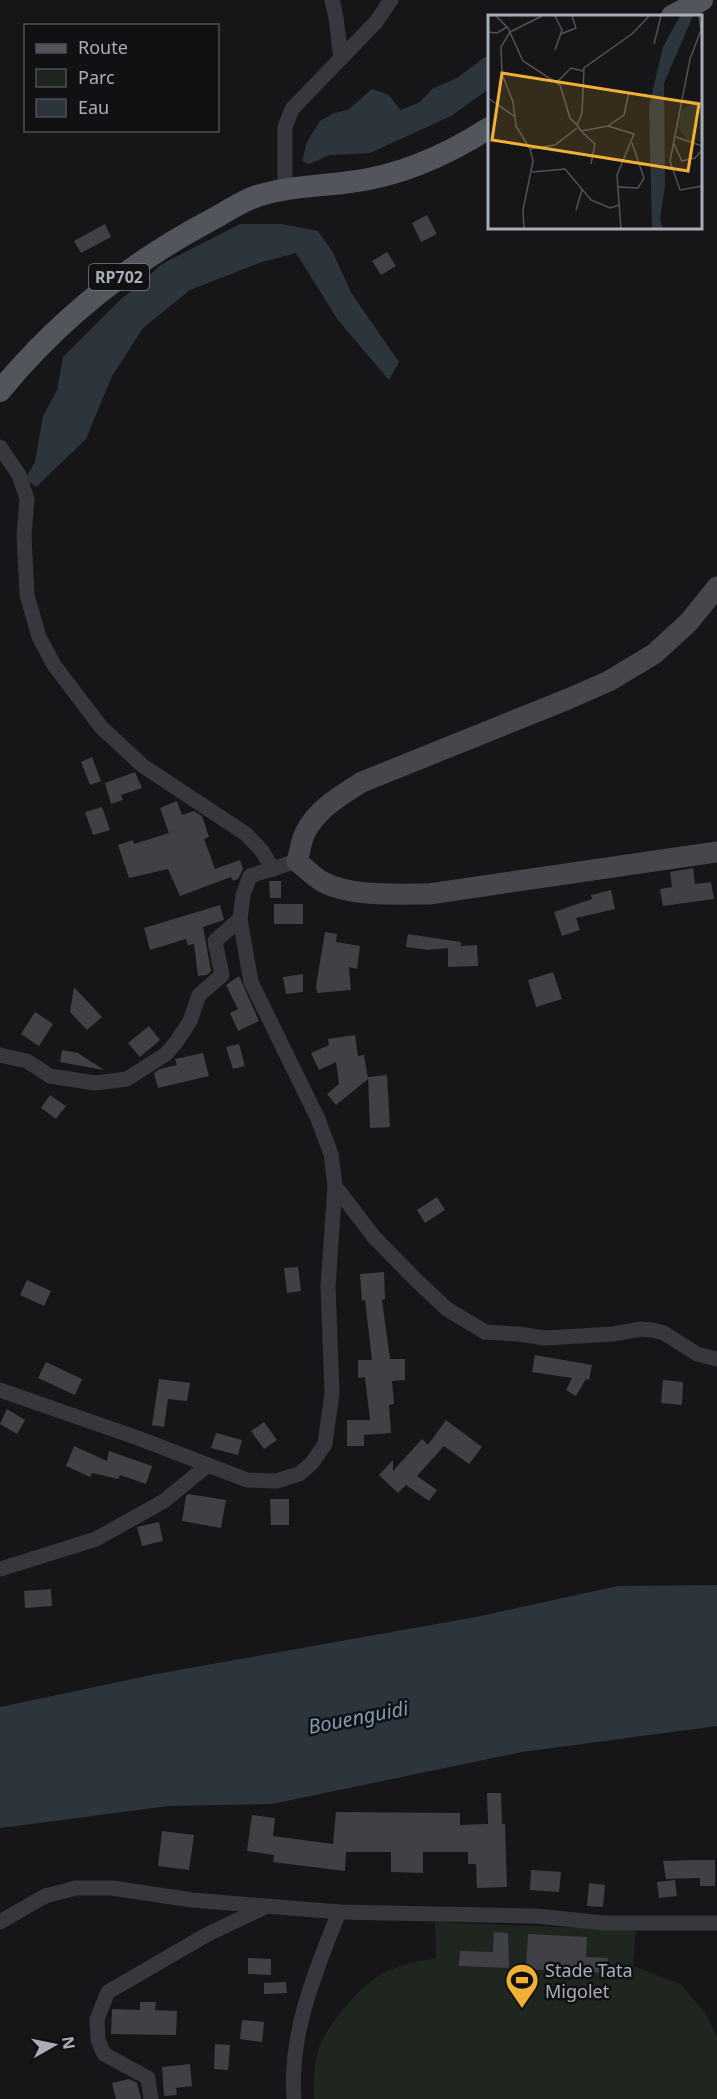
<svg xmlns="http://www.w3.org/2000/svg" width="717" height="2099" font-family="'Noto Sans',sans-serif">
<rect width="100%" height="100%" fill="#161618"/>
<path fill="#1e261f" d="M435,1922l201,8 -3,36 47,18 26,30 11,23v62h-403c-1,-15 0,-36 5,-51 8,-23 42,-63 63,-74 17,-9 36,-13 54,-16z"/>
<g fill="#2c353c">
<polygon points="485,57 489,58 489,89 451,116 370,153 330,155 309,164 302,161 307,142 320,121 334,113 348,110 372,89 389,95 400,110 420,102 432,89 457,78"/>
<polygon points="240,224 282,224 318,231 332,251 352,294 399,362 389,380 338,320 296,253 259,263 190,290 143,328 112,376 86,439 36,487 25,479 35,462 43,416 57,390 63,357 117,303 162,264"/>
<polygon points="717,1585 717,1726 522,1752 272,1804 169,1806 0,1828 0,1707 156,1674 476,1617 618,1586"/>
</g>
<g fill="#404145">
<polygon points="427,215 437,234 421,242 412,223"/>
<polygon points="105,224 111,237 81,253 74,241"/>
<polygon points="387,252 396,266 381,275 372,261"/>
<polygon points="92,757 101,781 90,785 81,762"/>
<polygon points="135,772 142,788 121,795 123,800 111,804 105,783"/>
<polygon points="177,801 182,815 194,811 202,816 209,837 204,839 215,869 240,860 243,869 238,879 233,881 231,877 180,896 168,869 129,878 118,845 133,840 134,844 169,833 160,808"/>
<polygon points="102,807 110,830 93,835 85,812"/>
<polygon points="693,868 695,884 711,882 714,899 663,906 660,889 672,887 670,872"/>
<polygon points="269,881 281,881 281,898 270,898"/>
<polygon points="611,890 615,909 576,918 580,930 562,936 554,912 592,899 591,895"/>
<rect x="274" y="904" width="29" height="20"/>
<polygon points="220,905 224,920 203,927 211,971 207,975 198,976 194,944 188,945 186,939 150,950 144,928"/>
<polygon points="325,932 337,934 336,942 360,946 357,969 349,967 351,990 317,993 316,986"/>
<polygon points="408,934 461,942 461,946 477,945 478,966 448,967 448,948 427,950 406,947"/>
<polygon points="553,972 562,999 536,1007 528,980"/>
<polygon points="303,974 303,992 286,994 283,977"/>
<polygon points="239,976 259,1021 238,1031 230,1013 238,1009 226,985"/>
<polygon points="74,987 102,1017 87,1030 70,1012"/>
<polygon points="35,1012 53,1024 39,1046 21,1034"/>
<polygon points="149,1026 160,1040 140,1057 128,1043"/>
<polygon points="355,1035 358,1056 364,1055 368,1079 336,1105 327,1094 339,1084 336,1062 319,1070 311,1053 329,1045 328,1039"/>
<polygon points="239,1044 245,1066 233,1069 226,1047"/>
<polygon points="62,1050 78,1053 104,1070 60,1062"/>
<polygon points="203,1053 209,1076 158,1088 154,1073 160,1069 177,1065 175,1059"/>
<polygon points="387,1075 390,1127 370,1128 368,1077"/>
<polygon points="50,1095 66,1106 56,1119 41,1108"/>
<polygon points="437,1197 445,1210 425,1223 417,1210"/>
<polygon points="298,1267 301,1291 287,1293 284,1268"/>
<polygon points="384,1272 385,1299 382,1300 390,1359 405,1359 405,1380 392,1381 394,1404 389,1405 391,1433 364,1435 364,1446 347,1446 347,1420 370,1420 365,1377 358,1378 358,1360 372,1360 365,1300 362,1301 360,1274"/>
<polygon points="27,1280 51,1291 44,1306 20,1295"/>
<polygon points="535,1355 592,1365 589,1380 586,1379 576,1396 566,1390 572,1378 532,1372"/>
<polygon points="46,1362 82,1379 75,1395 38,1378"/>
<polygon points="159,1379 190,1383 187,1401 168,1399 164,1427 152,1425"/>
<polygon points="663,1380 683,1382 682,1405 661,1403"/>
<polygon points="7,1409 25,1420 17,1434 0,1424"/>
<polygon points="446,1420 482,1447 469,1464 444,1446 417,1476 437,1490 429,1501 406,1485 398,1493 379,1475 393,1460 393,1471 422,1439 428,1445"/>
<polygon points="264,1422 277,1440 264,1449 251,1431"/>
<polygon points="216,1433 242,1440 238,1455 211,1448"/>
<polygon points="74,1446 107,1461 109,1451 152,1466 146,1484 120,1475 118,1479 92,1473 90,1477 66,1466"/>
<polygon points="188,1494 226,1500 221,1528 182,1521 186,1496"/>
<polygon points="270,1499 289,1499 289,1525 271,1525"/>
<polygon points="159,1522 163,1541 142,1546 137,1527"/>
<polygon points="51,1589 52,1606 25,1608 24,1591"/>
<polygon points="487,1793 501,1793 502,1824 505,1824 507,1887 477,1888 476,1864 468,1864 468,1852 423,1852 423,1873 391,1872 391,1852 346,1852 345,1871 273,1862 274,1855 247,1851 252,1815 275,1818 273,1836 333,1844 336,1812 460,1813 460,1825 488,1824"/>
<polygon points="162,1831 194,1835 189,1870 158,1866"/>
<polygon points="692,1860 715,1860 715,1886 700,1886 700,1878 666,1879 663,1861"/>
<polygon points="531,1870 561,1872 559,1892 530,1890"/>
<polygon points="675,1880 677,1896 659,1898 657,1882"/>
<polygon points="589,1883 605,1885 603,1907 587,1906"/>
<polygon points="494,1932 508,1933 509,1968 459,1966 460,1951 493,1952"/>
<polygon points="528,1934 587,1937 586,1957 608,1958 607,1973 526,1969"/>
<polygon points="248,1958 271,1959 271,1975 248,1974"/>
<polygon points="286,1982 287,1993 264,1994 264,1983"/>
<polygon points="140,2002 156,2002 155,2010 177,2011 176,2035 111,2034 112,2009 140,2010"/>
<polygon points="242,2020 264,2022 262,2042 240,2039"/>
<polygon points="215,2044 230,2045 228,2070 214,2069"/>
<polygon points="190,2064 192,2086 176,2088 177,2095 164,2096 162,2067"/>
<polygon points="129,2079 137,2083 141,2099 116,2099 112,2083"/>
</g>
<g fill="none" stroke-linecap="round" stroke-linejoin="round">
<g stroke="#37383d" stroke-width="15">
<polyline points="332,0 336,18 341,59"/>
<polyline points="285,189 285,127 292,109 376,22 391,0"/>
<polyline points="0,447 19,475 27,499 24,535 27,595 39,637 54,665 101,727 143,766 246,834 262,851 273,869"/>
<polyline points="0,1055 27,1061 50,1076 95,1083 127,1079 166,1054 177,1041 190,1021 199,995 222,975 215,941 240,919"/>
<polyline points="335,1186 374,1237 416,1280 447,1309 485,1332 518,1334 545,1338 613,1334 641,1329 652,1330 664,1333 697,1354 717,1359"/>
<polyline points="0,1390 138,1438 247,1480 276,1481 299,1474 312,1463 325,1444 332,1393 328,1286 335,1186 331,1154 318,1119 251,982 240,919 243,895 250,876 297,861"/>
<polyline points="0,1569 96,1539 164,1501 208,1465"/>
<polyline points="0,1922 45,1896 76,1888 112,1888 192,1900 339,1912 536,1916 604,1923 717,1923"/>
<polyline points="151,2099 148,2078 104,2054 98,2040 97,2019 108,1992 208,1934 265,1907"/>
<path d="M294,2099c-5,-65 21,-127 45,-187"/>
</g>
<path stroke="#45474d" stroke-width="21" d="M717,587l-28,35 -35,32 -45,27 -41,18 -206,83c-21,13 -46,28 -57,51 -4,8 -5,19 -8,28 8,7 17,16 26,21 28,15 75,12 106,12l288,-42"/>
<g stroke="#53555c" stroke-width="22">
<polyline points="672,16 702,0"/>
<path d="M0,391c58,-71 130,-128 211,-171 17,-9 35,-22 53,-26 28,-8 57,-8 86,-12 50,-6 97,-27 139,-54"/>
</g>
</g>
<defs>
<symbol id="stadium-pin" viewBox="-11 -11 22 30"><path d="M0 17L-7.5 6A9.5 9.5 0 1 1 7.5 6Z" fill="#f2b134" stroke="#111113"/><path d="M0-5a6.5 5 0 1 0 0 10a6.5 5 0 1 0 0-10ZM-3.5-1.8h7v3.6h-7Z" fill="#111"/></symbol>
</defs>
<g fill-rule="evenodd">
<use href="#stadium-pin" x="503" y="1961" width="38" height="52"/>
</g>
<g text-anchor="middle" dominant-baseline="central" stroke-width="5" stroke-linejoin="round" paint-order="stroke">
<rect fill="#111113" stroke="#7b7e86" stroke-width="1.5" x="89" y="264" width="60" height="26" rx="4.5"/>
<g font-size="16" font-weight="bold" fill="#a8adb8">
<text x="119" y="277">RP702</text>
</g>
<g font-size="18" fill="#a8adb8" stroke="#111113" text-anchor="start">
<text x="545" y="1970">Stade Tata<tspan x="545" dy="21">Migolet</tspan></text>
</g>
<g font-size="20" font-style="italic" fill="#7f9bb3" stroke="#111113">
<text transform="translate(358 1717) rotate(-11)">Bouenguidi</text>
</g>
</g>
<g transform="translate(488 15)">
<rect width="214" height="214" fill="#161618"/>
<path d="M208,88l6,1v36l-7,2 -7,-1 -10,-13 4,-19z" fill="#1e261f"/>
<path d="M192,1h13l-29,67 1,103 -5,33 3,10h-11l-3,-123 14,-59z" fill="#2c353c"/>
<path fill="none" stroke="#505258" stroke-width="1.5" d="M8,1l12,12 15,33 37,24 10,33 7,7 5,-12 2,-45 49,-35 16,-17M211,1l2,14 -11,29 -20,102 10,29 22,-4M0,17l9,1 10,-6M22,17l32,-16M22,17l-9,15 1,27 11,28 3,24 14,23 3,12 -10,49 1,19M73,19l15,-6 -4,-12M166,29l7,-28M67,35l7,-20 -7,-14M69,67l14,-14 12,3M0,83l26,18M194,85l20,3M89,110l4,6 27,-5 26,8 -17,41 4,54M120,111l16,-11 5,-23M94,117l13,12 -4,20M188,122l26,9M186,129l8,17 13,-3 7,-8M42,134l25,-4 22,-17M44,157l33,-3 26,31 19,8 9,-3M129,172l21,1 6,-10 -12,-35M88,195l6,-20"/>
<path fill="#f2b134" fill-opacity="0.15" stroke="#f2b134" stroke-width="3" d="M14,58l197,31 -11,67 -196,-31z"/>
<rect width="214" height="214" fill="none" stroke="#a8adb8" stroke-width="3"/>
</g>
<rect x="24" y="24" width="195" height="108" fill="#111113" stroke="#4d4f55" stroke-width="1.5"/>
<rect x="36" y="44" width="30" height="9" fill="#53555c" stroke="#4d4f55" stroke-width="1.5"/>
<text x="78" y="54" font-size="18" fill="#a8adb8">Route</text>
<rect x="36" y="69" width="30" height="18" fill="#1e261f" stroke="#4d4f55" stroke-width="1.5"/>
<text x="78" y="84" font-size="18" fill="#a8adb8">Parc</text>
<rect x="36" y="99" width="30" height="18" fill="#2c353c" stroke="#4d4f55" stroke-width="1.5"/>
<text x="78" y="114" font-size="18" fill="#a8adb8">Eau</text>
<g transform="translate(54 2045) rotate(81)" stroke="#111113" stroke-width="4.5" paint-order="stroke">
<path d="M0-4.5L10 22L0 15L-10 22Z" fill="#a8adb8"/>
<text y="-9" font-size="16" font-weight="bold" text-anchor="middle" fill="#a8adb8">N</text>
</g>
</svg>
